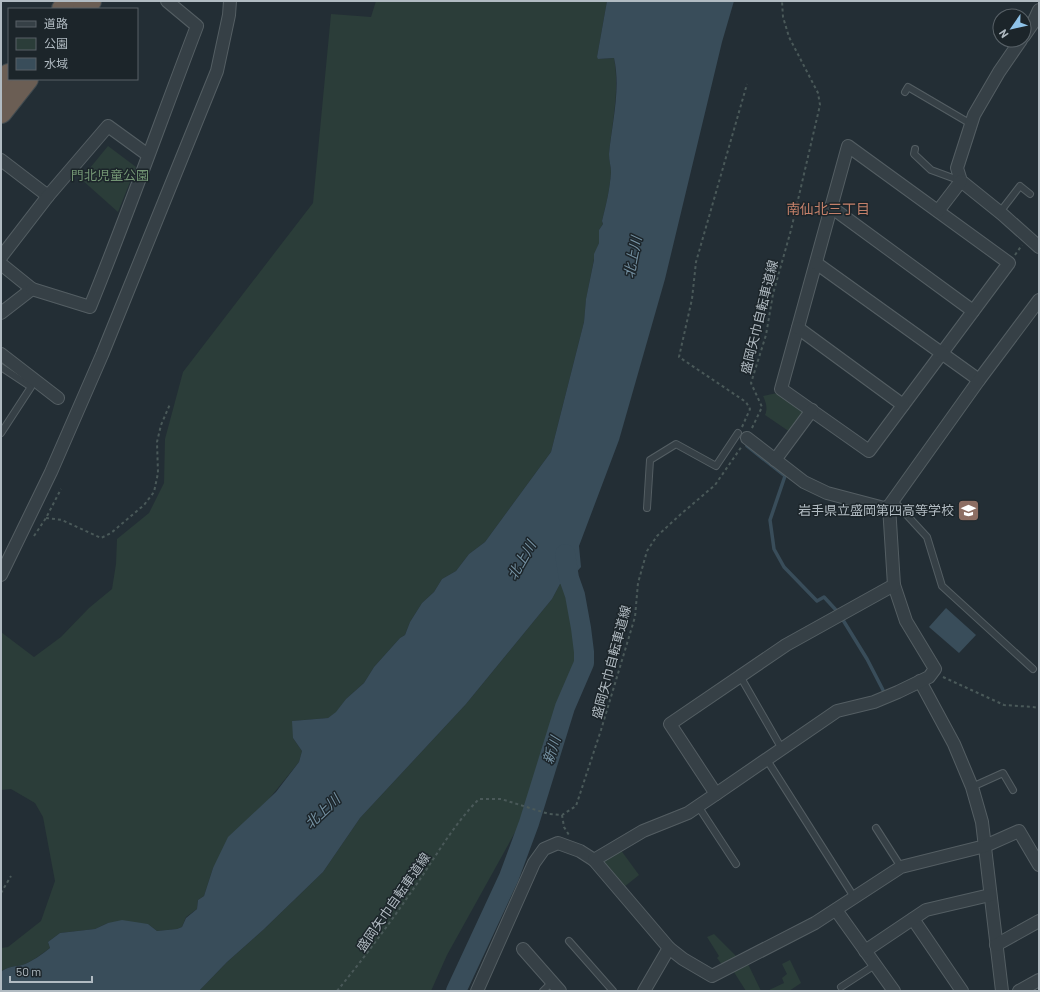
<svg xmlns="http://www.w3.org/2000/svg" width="1040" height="992" font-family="Barlow,'Noto Sans JP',sans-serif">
<rect width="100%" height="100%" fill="#232e35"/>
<g fill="#2b3d39">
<path d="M376,1h231l-10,56 2,2 15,-1c6,32 -2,65 -5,96 0,6 2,12 2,18 -1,17 -5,33 -9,49l1,3 -4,6v13l-5,13v3l-8,41 -2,22 -33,130 -66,90 -16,12 -13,17 -14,8 -8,13 -12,11 -12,19 -5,13 -5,3 -26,29 -10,16 -18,16 -9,13 -9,6 -35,3v17l9,13 -3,11 -86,106 -9,28 -6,4 -1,9 -11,8 -4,10 -5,2 -20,2 -9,-7 -40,-1 -13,6 -35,4 -12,9 2,6c-7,5 -20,15 -28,17 -8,2 -14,1 -21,7v-24l7,-1 33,-26 14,-40 -12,-64 -8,-14 -24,-14 -10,1v-158l33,25 27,-20 28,-29 23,-19 4,-25 1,-25 32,-26 15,-30 1,-44 18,-67 130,-169 18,-189 40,3z"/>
<polygon points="108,146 136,167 118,212 81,179"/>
<path d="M777,393l25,16 1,5 -13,18 -25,-17c3,-6 1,-13 -2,-19z"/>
<polygon points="560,584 566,584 572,621 575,659 538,765 518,827 447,955 431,991 199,991 227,962 263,930 323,872 360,818 466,704 552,599"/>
<polygon points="620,849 639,875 624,887 605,863 604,859"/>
<polygon points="714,934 738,958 723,966 717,958 719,956 707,937"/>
<polygon points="790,960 801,983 789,991 767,991 784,983 782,978 787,974 782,964"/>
<polygon points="747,962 761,991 746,991 732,969"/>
</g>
<g fill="#394d5a">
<path d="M607,1h127l-12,41 -57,237 -46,161 -40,106 2,21 -15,17h-6l-8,15 -86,105 -106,114 -37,54 -60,58 -36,32 -28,29h-198v-19c7,-6 13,-5 21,-7 8,-2 22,-12 28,-17l-2,-6 12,-9 35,-4 13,-6 14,-3 26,4 9,7 20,-2 5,-2 4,-9 11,-9 1,-9 6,-4 9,-28 15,-31 48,-45 23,-30 3,-11 -9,-13 -1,-17 36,-3 8,-6 10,-13 18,-16 10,-16 26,-29 5,-3 5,-13 12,-19 12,-11 8,-13 14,-8 13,-17 16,-12 66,-90 33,-130 2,-23 8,-39v-6l5,-11v-13l4,-6 -1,-3c4,-16 8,-32 9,-49 0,-6 -2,-11 -2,-18 3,-31 12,-65 5,-96l-16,1 -1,-2z"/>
<polygon points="946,608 976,635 959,653 929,627"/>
</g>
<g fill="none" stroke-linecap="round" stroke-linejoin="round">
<g stroke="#394d5a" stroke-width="3.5">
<polyline points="747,446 785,476 770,520 774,549 784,567 817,601 824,597 836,610"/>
<polyline points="843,620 867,659 883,690"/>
</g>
<polyline stroke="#394d5a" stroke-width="20" points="456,991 509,877 529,823 565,707 584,663 584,652 581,628 575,595 569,578 565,554"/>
<defs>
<g id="lane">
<polyline points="905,92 908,87 971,124"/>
<polyline points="915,149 914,154 931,170 961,181"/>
<polyline points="1000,212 1020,186 1030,194"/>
<polyline points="1,367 31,387 1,433"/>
<polyline points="893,500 927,537 942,586 1033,669"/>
<polyline points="647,508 650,460 676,444 716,466 738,433"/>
<polyline points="740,676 782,749"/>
<polyline points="767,760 854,897"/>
<polyline points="972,787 1003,773 1013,790"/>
<polyline points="698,806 736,864"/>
<polyline points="876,828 901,867"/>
<polyline points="569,941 613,991"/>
<polyline points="841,987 875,965"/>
<polyline points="543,991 552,982"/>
</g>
<g id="street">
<polyline points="1024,36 1033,23 1039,10"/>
<polyline points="1021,40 999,72 974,115 957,168 961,181 1002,214 1039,247"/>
<polygon points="848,146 1009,263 869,451 781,389"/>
<polyline points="1,160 48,196"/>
<polyline points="831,207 973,311"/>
<polyline points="938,211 961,181"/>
<polyline points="1,257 48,196 108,126 148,155"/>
<polyline points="816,263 979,380"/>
<polyline points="1,264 32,289 1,313"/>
<path d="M32,289l58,18c38,-93 71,-187 107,-281l-30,-25"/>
<polyline points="798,328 903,405"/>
<polyline points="1,354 58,398"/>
<polyline points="747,438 804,482 827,493 884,508 889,506 979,380 1039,300"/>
<polyline points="775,460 812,410"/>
<polyline points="1,575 51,472 102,355 217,71 229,15 230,1"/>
<polyline points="920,681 954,744 972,787 982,822 1002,991"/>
<polyline points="716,794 837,711 874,702 898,692 929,677 935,669 906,621 894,585"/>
<polyline points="836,910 894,991"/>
<polyline points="913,919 962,991"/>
<polyline points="996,945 1039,921"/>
<polyline points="669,948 683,959 712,976 815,923 901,867 985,846 1019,831 1039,865"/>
<polyline points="523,949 560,991"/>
<polyline points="865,951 926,910 990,895"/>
<polyline points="477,991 534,863 544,849 558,843 580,851 594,860"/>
<polyline points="644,991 669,948 594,860 643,831 688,813 716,794 670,724 786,645 894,585 889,506"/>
<polyline points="1019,991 1039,980"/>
</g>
<g id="highway">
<polyline points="63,9 70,1"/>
<polyline points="84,9 90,1"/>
<polyline points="1,85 9,75"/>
<polyline points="1,112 27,79"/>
</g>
</defs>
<use href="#lane" stroke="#545e63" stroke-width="8"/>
<use href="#street" stroke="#545e63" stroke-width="14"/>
<use href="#highway" stroke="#414b50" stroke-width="24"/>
<g stroke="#4a5959" stroke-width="2" stroke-dasharray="3 3" stroke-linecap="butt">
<polyline points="1015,255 1022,245"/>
<polyline points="742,427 750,409 746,402 679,357 692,299 696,262 747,84"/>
<polyline points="752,428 762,407 751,383 766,335 773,294 791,230 820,105 818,93 789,37 783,17 782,1"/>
<polyline points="46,518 62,520 101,538 111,533 144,505 154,492 158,473 157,442 161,425 170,404"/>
<polyline points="34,536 46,518 61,489"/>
<polyline points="943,677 1004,705 1033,707 1039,708"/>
<polyline points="562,815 564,827 569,835"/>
<polyline points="1,893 11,876"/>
<path d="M337,991c27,-33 53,-68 77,-103 21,-30 39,-63 65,-89h22l48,15 13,1 14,-9 25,-76 34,-113 3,-34 9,-32 10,-15 24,-22 34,-29 27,-39"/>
</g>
<use href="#lane" stroke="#364046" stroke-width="6"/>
<use href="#street" stroke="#364046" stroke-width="12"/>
<use href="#highway" stroke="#6b5e54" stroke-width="22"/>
</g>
<defs>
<symbol id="school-square" viewBox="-11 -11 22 22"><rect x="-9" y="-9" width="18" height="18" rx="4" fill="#8d6e63" stroke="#1c252a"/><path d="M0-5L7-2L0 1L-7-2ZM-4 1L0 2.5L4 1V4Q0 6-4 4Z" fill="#fff"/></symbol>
</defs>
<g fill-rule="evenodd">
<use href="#school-square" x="956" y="498" width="25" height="25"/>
</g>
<g text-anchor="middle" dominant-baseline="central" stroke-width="3" stroke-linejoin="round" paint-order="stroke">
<g font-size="13" fill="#739574" stroke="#1c252a">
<text x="110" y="175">門北児童公園</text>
</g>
<g font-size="13" fill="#b1bbc2" stroke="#1c252a">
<text transform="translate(759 317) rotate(-76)">盛岡矢巾自転車道線</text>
<text transform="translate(611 662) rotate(-75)">盛岡矢巾自転車道線</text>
<text transform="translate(393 902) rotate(-55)">盛岡矢巾自転車道線</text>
</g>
<g font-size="13" fill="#b1bbc2" stroke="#1c252a" text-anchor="end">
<text x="954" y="510">岩手県立盛岡第四高等学校</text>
</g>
<g font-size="14" fill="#c4806a" stroke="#1c252a">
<text x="828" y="208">南仙北三丁目</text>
</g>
<g font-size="14" font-style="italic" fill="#7591a2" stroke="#1c252a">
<text transform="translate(632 257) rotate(-79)">北上川</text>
<text transform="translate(521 560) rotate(-60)">北上川</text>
<text transform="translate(551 750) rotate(-72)">新川</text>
<text transform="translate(322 811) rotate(-43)">北上川</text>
</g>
</g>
<rect width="1040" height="992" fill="none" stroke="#b1bbc2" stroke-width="4"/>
<rect x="8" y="8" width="130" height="72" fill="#1c252a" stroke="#586167"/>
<rect x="16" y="21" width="20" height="6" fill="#364046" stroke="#586167"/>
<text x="44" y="28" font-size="12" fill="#b1bbc2">道路</text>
<rect x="16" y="38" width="20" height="12" fill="#2b3d39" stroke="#586167"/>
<text x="44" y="48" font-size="12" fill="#b1bbc2">公園</text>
<rect x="16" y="58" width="20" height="12" fill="#394d5a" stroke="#586167"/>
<text x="44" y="68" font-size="12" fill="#b1bbc2">水域</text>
<g transform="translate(1012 28) rotate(236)"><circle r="19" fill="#1c252a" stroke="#586167"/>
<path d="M0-3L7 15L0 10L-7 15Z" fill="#8fc3e9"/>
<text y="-6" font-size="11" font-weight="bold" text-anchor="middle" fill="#b1bbc2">N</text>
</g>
<path d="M10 976v6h82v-6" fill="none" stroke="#b1bbc2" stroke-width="2"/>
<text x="16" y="976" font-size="12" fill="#b1bbc2" stroke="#1c252a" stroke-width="3" paint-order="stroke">50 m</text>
</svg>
